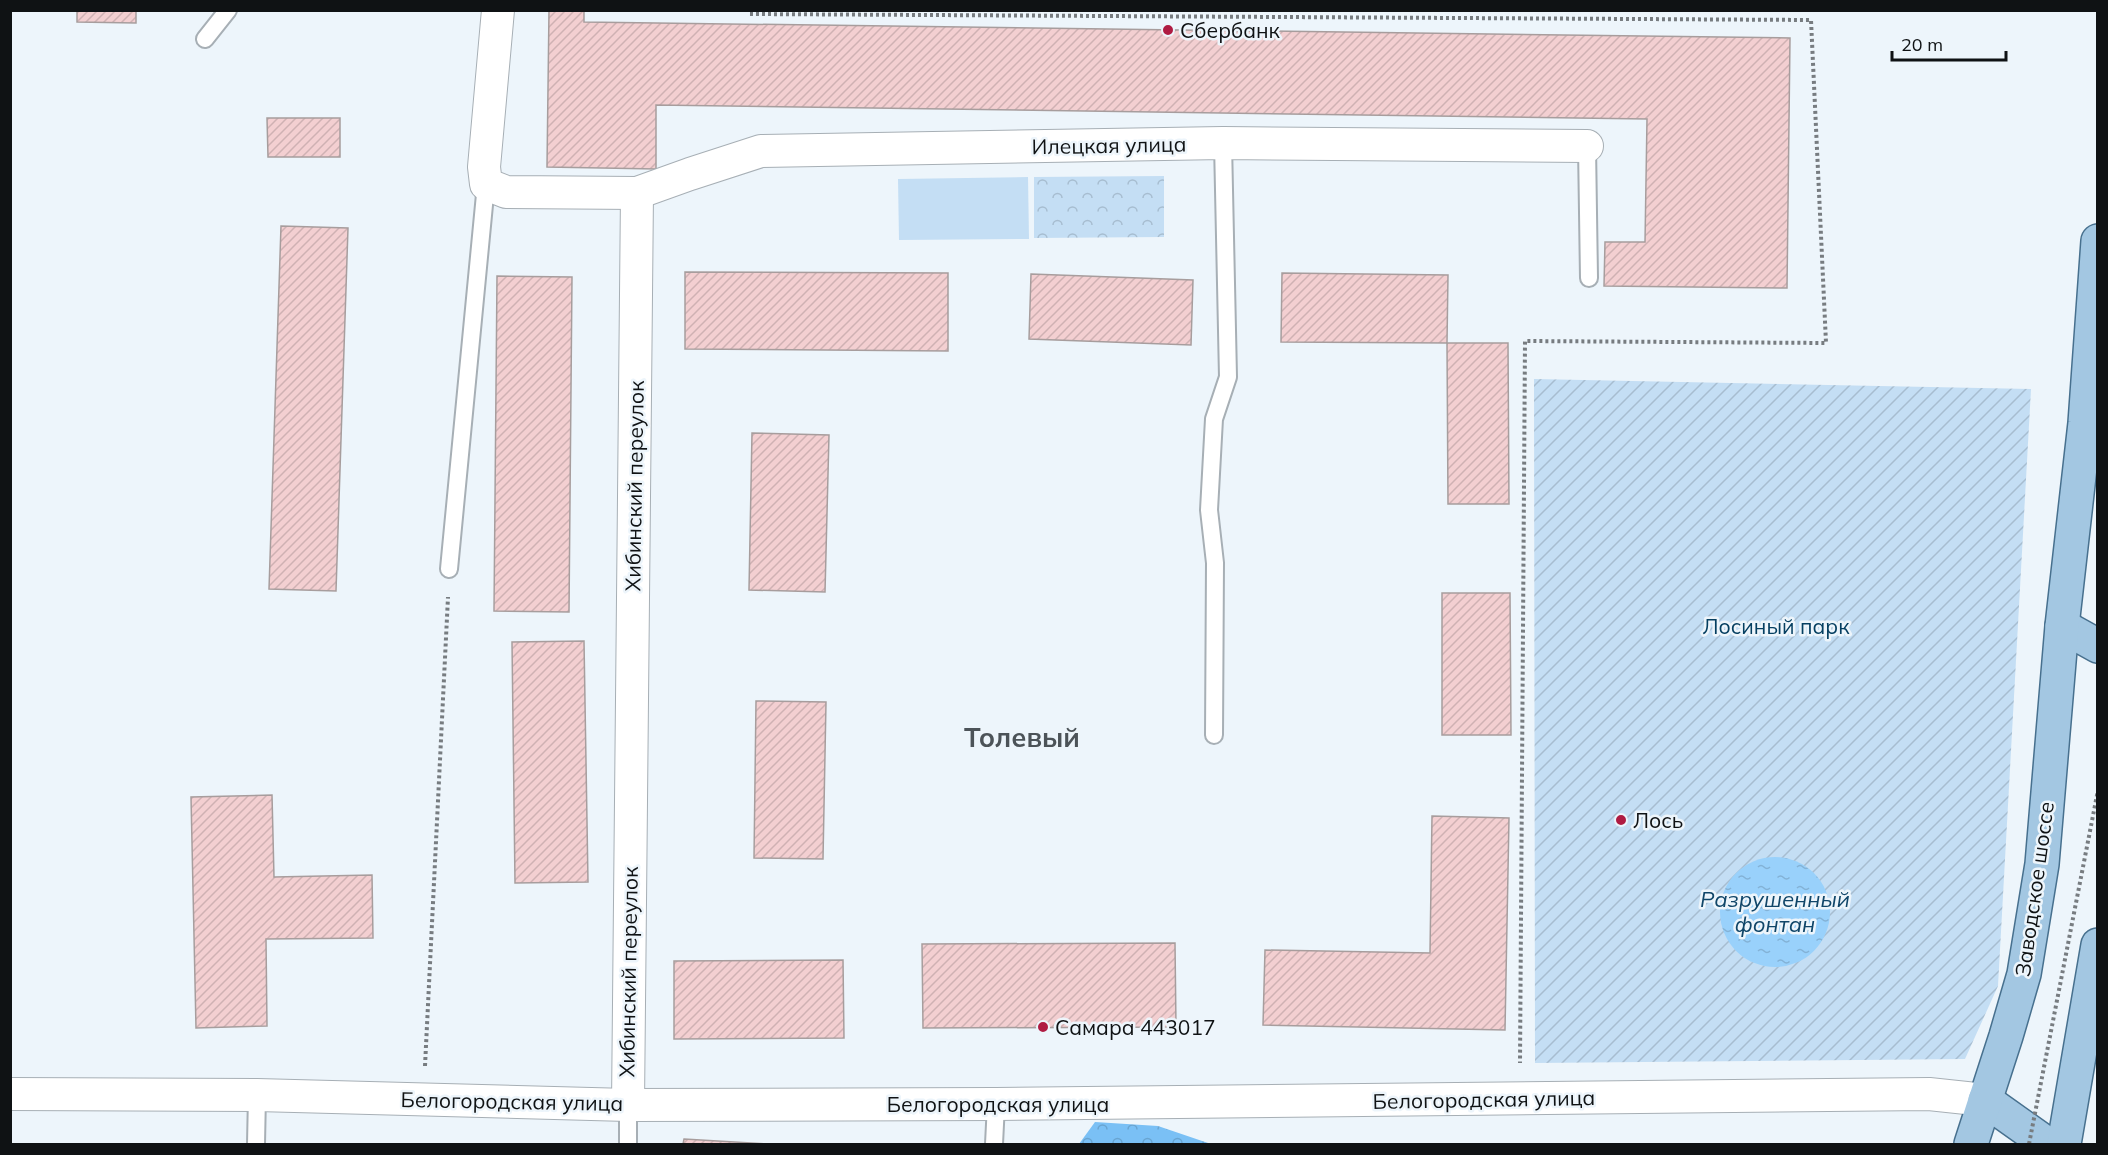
<svg xmlns="http://www.w3.org/2000/svg" width="2108" height="1155" font-family="Mulish,sans-serif">
<defs>
<pattern id="forest-crowns" width="20" height="18" patternUnits="userSpaceOnUse" patternTransform="scale(1.5)"><rect width="20" height="18" fill="#7ac0f5"/><path d="M2 6a3 3 0 1 1 6 0M12 15a3 3 0 1 1 6 0" fill="none" stroke="#68a4d1"/></pattern>
<pattern id="park-crowns" width="20" height="18" patternUnits="userSpaceOnUse" patternTransform="scale(1.5)"><rect width="20" height="18" fill="#c4def4"/><path d="M2 6a3 3 0 1 1 6 0M12 15a3 3 0 1 1 6 0" fill="none" stroke="#a7bdd0"/></pattern>
<pattern id="garden-furrows" width="10" height="10" patternUnits="userSpaceOnUse" patternTransform="scale(1.5)"><rect width="10" height="10" fill="#c4def4"/><path d="M-1 1l2-2M0 10L10 0M9 11l2-2" fill="none" stroke="#a7bdd0"/></pattern>
<pattern id="water-ripples" width="26" height="14" patternUnits="userSpaceOnUse" patternTransform="scale(1.5)"><rect width="26" height="14" fill="#99d1fb"/><path d="M2 4q2-2 4 0t4 0M15 11q2-2 4 0t4 0" fill="none" stroke="#83b2d6"/></pattern>
<pattern id="building-hatch" width="6" height="6" patternUnits="userSpaceOnUse" patternTransform="scale(1.5)"><rect width="6" height="6" fill="#f3cfd1"/><path d="M-1 1l2-2M0 6l6-6M5 7l2-2" fill="none" stroke="#cfb1b3"/></pattern>
</defs>
<rect width="100%" height="100%" fill="#edf5fb"/>
<polygon fill="url(#forest-crowns)" points="1095,1122 1158,1126 1211,1144 1079,1144"/>
<polygon fill="url(#park-crowns)" points="1164,176 1164,237 1034,238 1034,177"/>
<polygon fill="url(#garden-furrows)" points="1534,379 2031,389 1998,986 1965,1059 1535,1063"/>
<polygon fill="#c4def4" points="1028,177 1029,239 899,240 898,179"/>
<circle fill="url(#water-ripples)" cx="1775" cy="912" r="55"/>
<g fill="url(#building-hatch)" stroke="#a79d9d" stroke-width="1.5">
<polygon points="77,10 136,10 136,23 77,22"/>
<polygon points="549,10 584,10 584,22 1790,38 1787,288 1604,286 1605,242 1645,242 1647,119 656,105 656,169 547,167"/>
<polygon points="267,118 340,118 340,157 268,157"/>
<polygon points="281,226 348,228 336,591 269,589"/>
<polygon points="685,272 948,273 948,351 685,349"/>
<polygon points="1282,273 1448,275 1447,343 1281,342"/>
<polygon points="1031,274 1193,280 1191,345 1029,339"/>
<polygon points="497,276 572,277 569,612 494,611"/>
<polygon points="1447,343 1508,343 1509,504 1448,504"/>
<polygon points="752,433 829,435 825,592 749,590"/>
<polygon points="1442,593 1510,593 1511,735 1442,735"/>
<polygon points="584,641 588,882 515,883 512,642"/>
<polygon points="756,701 826,702 823,859 754,858"/>
<polygon points="272,795 274,877 372,875 373,938 266,939 267,1026 196,1028 191,797"/>
<polygon points="1432,816 1509,818 1505,1030 1263,1025 1265,950 1430,953"/>
<polygon points="1175,943 1176,1027 923,1028 922,944"/>
<polygon points="843,960 844,1038 674,1039 674,961"/>
<polygon points="684,1139 767,1144 683,1144"/>
</g>
<g fill="none" stroke-linecap="round" stroke-linejoin="round">
<defs>
<g id="lane">
<polyline points="205,39 228,10"/>
<polyline points="1587,146 1589,278"/>
<polyline points="449,569 486,184"/>
<polyline points="1214,735 1215,563 1209,510 1214,419 1228,377 1223,143"/>
<polyline points="628,1105 628,1144"/>
<polyline points="256,1144 257,1095"/>
<polyline points="994,1144 996,1104"/>
</g>
<g id="street">
<polyline points="498,10 484,167 486,184 506,192 637,193 690,174 761,151 1223,143 1587,146"/>
<polyline points="10,1094 257,1095 628,1105 996,1104 1929,1094 1985,1100"/>
<polyline points="628,1105 637,193"/>
</g>
<g id="primary">
<polyline points="2062,626 2098,646"/>
<polyline points="1985,1100 2047,1144"/>
<polyline points="1971,1144 2006,1036 2024,974 2042,864 2062,626 2085,423 2098,241"/>
<polyline points="2064,1144 2098,945"/>
</g>
</defs>
<use href="#lane" stroke="#a7afb5" stroke-width="20"/>
<use href="#street" stroke="#a7afb5" stroke-width="34"/>
<use href="#primary" stroke="#47708e" stroke-width="36"/>
<g stroke="#777c80" stroke-width="4" stroke-dasharray="3 3" stroke-linecap="butt">
<polyline points="750,14 1811,20 1826,343 1525,341 1520,1063"/>
<polyline points="425,1066 448,597"/>
</g>
<use href="#lane" stroke="#fff" stroke-width="16"/>
<use href="#street" stroke="#fff" stroke-width="32"/>
<use href="#primary" stroke="#a3c7e2" stroke-width="33"/>
<polyline stroke="#777c80" stroke-width="4" stroke-dasharray="3 3" stroke-linecap="butt" points="2029,1144 2098,790"/>
</g>
<g fill="#af1b42" stroke="#edf5fb" stroke-width="2">
<circle cx="1168" cy="30" r="6"/>
<circle cx="1621" cy="820" r="6"/>
<circle cx="1043" cy="1027" r="6"/>
</g>
<g text-anchor="middle" dominant-baseline="central" stroke-width="5" stroke-linejoin="round" paint-order="stroke">
<g font-size="21" fill="#0f1214" stroke="#edf5fb" text-anchor="start">
<text x="1180" y="30">Сбербанк</text>
<text x="1633" y="820">Лось</text>
<text x="1055" y="1027">Самара 443017</text>
</g>
<g font-size="21" fill="#0f1214" stroke="#edf5fb">
<text transform="translate(1109 145) rotate(-1)">Илецкая улица</text>
<text transform="translate(634 486) rotate(-89)">Хибинский переулок</text>
<text transform="translate(2034 889) rotate(-82)">Заводское шоссе</text>
<text transform="translate(628 972) rotate(-89)">Хибинский переулок</text>
<text transform="translate(1484 1099) rotate(-1)">Белогородская улица</text>
<text transform="translate(512 1101) rotate(1)">Белогородская улица</text>
<text x="998" y="1104">Белогородская улица</text>
</g>
<g font-size="21" fill="#053f61" stroke="#edf5fb">
<text x="1776" y="626">Лосиный парк</text>
</g>
<g font-size="22" font-style="italic" fill="#104669" stroke="#edf5fb">
<text x="1775" y="899">Разрушенный<tspan x="1775" dy="25">фонтан</tspan></text>
</g>
<g font-size="27" font-weight="bold" fill="#4c5358" stroke="#edf5fb">
<text x="1022" y="737">Толевый</text>
</g>
</g>
<rect width="2108" height="1155" fill="none" stroke="#0f1214" stroke-width="24"/>
<path d="M1892 51v9h114v-9" fill="none" stroke="#0f1214" stroke-width="3"/>
<text x="1901" y="51" font-size="18" fill="#0f1214" stroke="#edf5fb" stroke-width="4.5" paint-order="stroke">20 m</text>
</svg>
